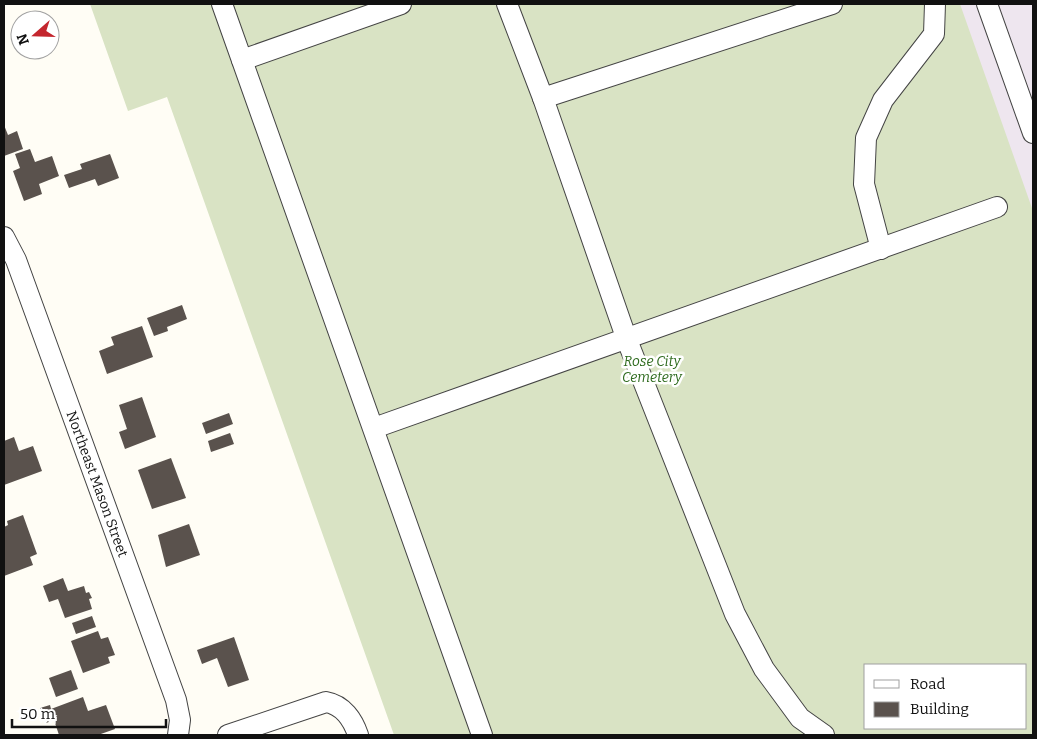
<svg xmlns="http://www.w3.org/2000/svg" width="1037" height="739" font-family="Bitter,serif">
<rect width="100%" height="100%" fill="#fffdf5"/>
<polygon fill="#eee6ef" points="958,4 1033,4 1033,216"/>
<path fill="#d9e3c4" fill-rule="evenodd" d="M90,4h870l73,207v524h-639l-227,-638 -39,14zM866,665h160v63h-160z"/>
<g fill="#5a524d">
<polygon points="4,125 8,135 17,131 23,149 4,156"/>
<polygon points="30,149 35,162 52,156 59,176 39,184 42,194 24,201 13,171 20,168 15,154"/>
<polygon points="110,154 119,178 98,186 95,179 69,188 64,175 82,169 80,164"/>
<polygon points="182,305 187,319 167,327 168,331 154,336 147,318"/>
<polygon points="142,326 153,357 107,374 99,351 114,345 111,337"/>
<polygon points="142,397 156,437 125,449 119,432 127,429 119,405"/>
<polygon points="229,413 233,424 206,434 202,423"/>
<polygon points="230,433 234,444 211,452 208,441"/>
<polygon points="14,437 19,451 33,446 42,471 4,485 4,441"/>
<polygon points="171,458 186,498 152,509 138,470"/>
<polygon points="23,515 37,554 30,557 33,565 4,576 4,527 8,525 7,521"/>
<polygon points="189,524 200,555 166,567 158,535"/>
<polygon points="63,578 68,591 84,586 86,593 89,592 92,598 89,599 92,609 65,618 58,599 49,602 43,586"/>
<polygon points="92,616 96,627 76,634 72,623"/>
<polygon points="98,631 101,639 108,637 115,655 108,657 110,663 83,673 71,641"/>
<polygon points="234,637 249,680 228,687 217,658 202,664 197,650"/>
<polygon points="71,670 78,689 56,697 49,678"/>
<polygon points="83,697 88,711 106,705 115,729 98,735 59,735 54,720 46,723 40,708 50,705 51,709"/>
</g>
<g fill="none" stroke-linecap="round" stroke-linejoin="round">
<defs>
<g id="minor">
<polyline points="222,4 482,735"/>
<polyline points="507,4 543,98 627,340 735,614 764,669 800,718 824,735"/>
<polyline points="987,4 1033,133"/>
<polyline points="242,60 401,4"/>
<polyline points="543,98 832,4"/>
<polyline points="4,237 16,260 176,700 180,720 178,735"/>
<polyline points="881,249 864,184 866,138 883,100 934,34 935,4"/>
<polyline points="374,428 997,207"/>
<path d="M228,735l98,-33c17,3 27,18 32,33"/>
</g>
</defs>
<use href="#minor" stroke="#444" stroke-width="22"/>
<use href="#minor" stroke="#fff" stroke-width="20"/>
</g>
<g text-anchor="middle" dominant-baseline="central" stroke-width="5" stroke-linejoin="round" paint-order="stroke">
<g font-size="14" font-style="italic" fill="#2f6b1f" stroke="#fff">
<text x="652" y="361">Rose City<tspan x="652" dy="16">Cemetery</tspan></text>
</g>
<g font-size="14" fill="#111" stroke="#fff">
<text transform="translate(97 484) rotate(70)">Northeast Mason Street</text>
</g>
</g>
<rect width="1037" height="739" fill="none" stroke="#111111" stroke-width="10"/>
<rect x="864" y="664" width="162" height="65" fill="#ffffff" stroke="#a0a0a0"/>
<rect x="874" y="680" width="25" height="8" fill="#ffffff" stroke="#a0a0a0"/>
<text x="910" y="689" font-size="15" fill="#111111">Road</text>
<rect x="874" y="702" width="25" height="15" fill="#5a524d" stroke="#a0a0a0"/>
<text x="910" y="714" font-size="15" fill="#111111">Building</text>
<g transform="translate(35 35) rotate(250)"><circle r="24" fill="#ffffff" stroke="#a0a0a0"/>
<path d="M0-4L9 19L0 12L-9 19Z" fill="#c4262e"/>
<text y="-8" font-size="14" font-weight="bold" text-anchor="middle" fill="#111111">N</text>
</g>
<path d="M12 719v8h154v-8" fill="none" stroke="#111111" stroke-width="2.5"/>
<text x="20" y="719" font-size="15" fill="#111111" stroke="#ffffff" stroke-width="4" paint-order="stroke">50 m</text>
</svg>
